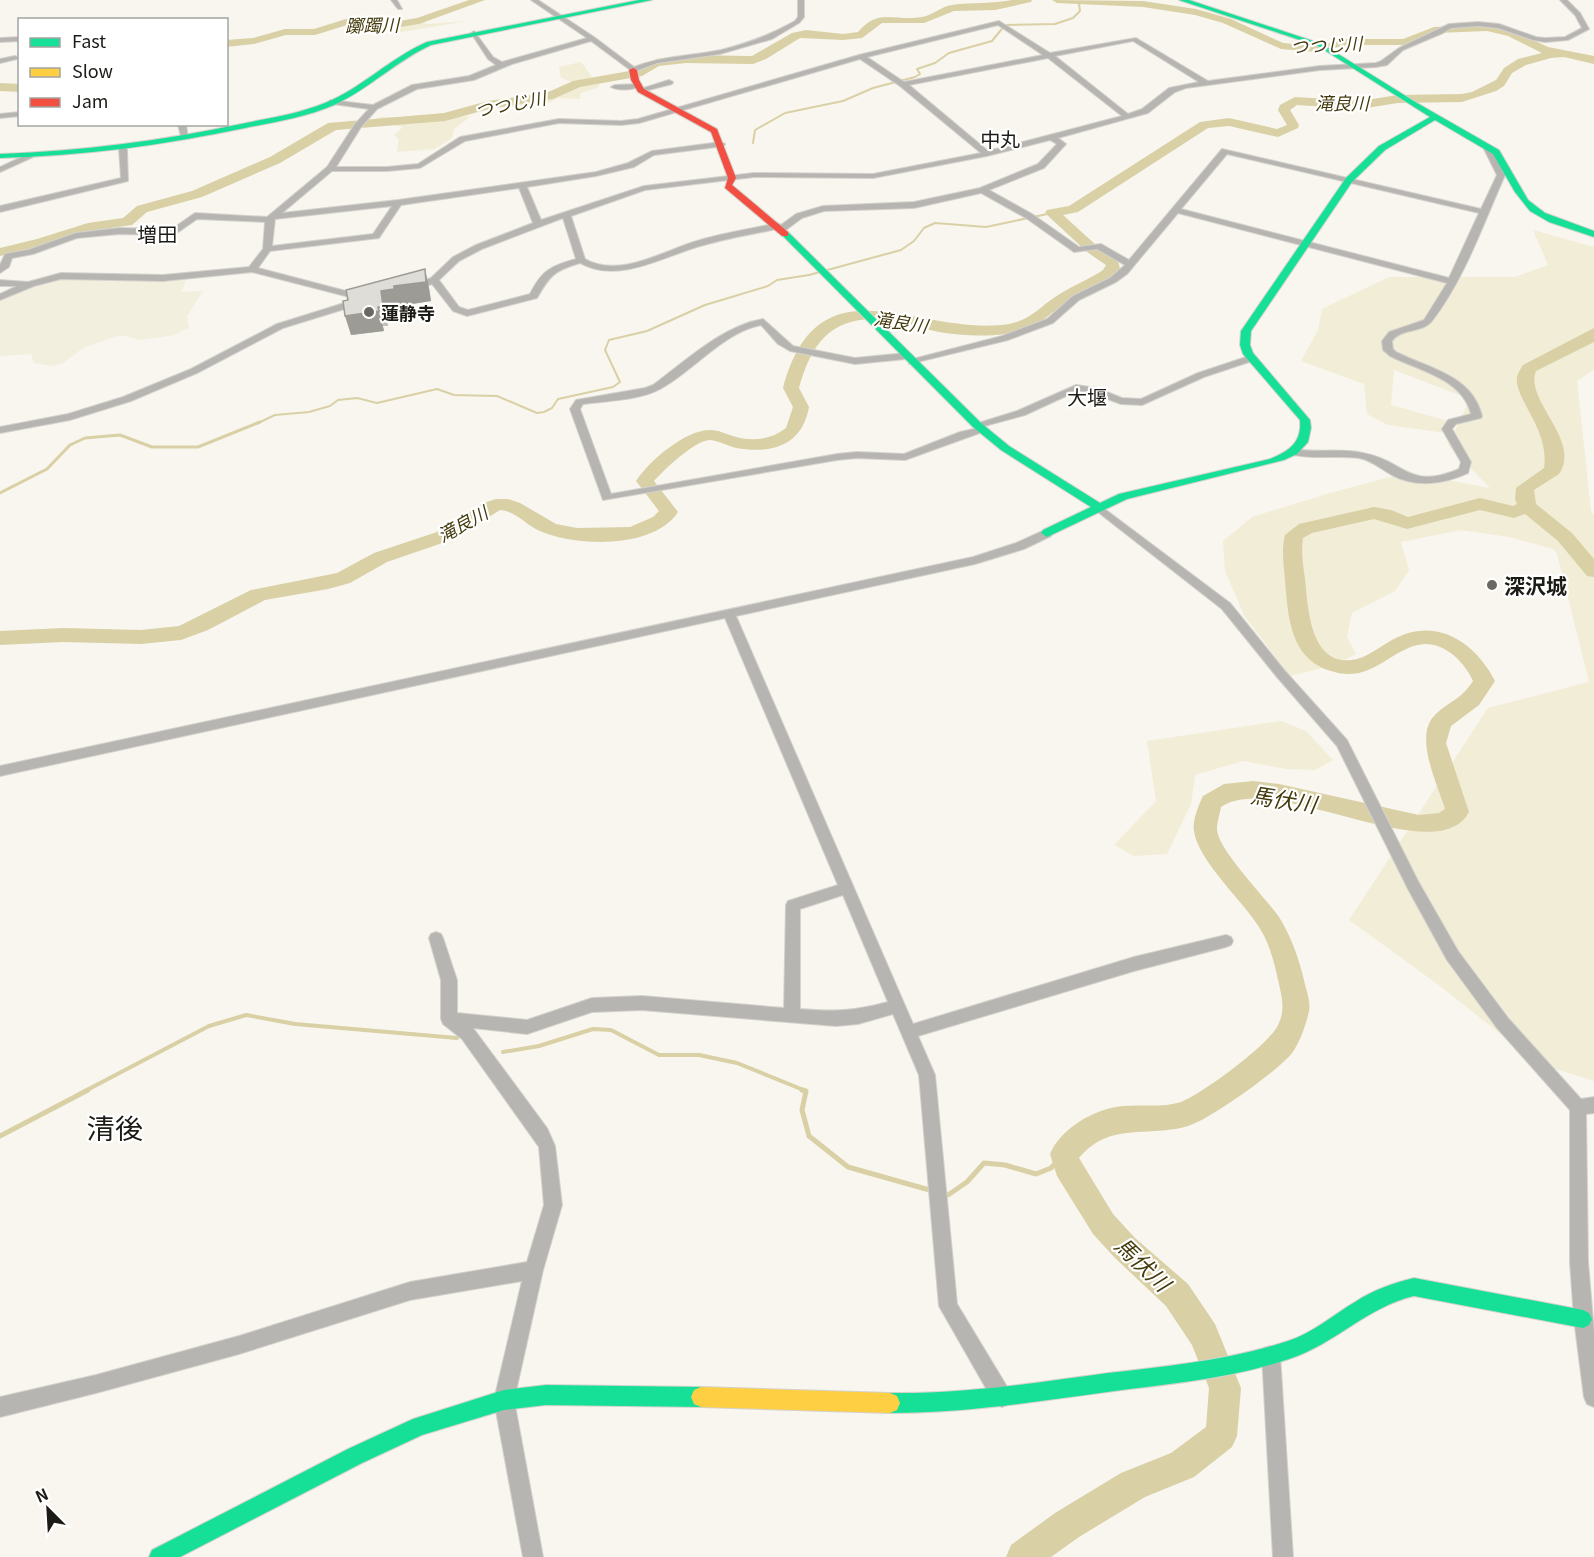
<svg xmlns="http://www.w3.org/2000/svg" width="1594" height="1557" font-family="Georgia,'Noto Sans JP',serif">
<rect width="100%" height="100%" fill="#f8f6ee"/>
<polygon fill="#f2efde" points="63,279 186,280 181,292 203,291 187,316 189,328 175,335 140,340 127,336 117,336 83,348 63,363 52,366 34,363 31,354 0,356 0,301 46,281"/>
<g fill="#f2edd6">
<polygon points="468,21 401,32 354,27 424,22 426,24"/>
<polygon points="581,62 592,77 575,83 561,78 559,67"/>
<polygon points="598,82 600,85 597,88 581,93 580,99 558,98 545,105 508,107 514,102 556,92 574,84"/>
<polygon points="441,114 458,117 471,116 454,129 452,138 435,149 397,152 399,139 394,135 403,127 388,124 369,125 378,117 425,117"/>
<polygon points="1533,230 1594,247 1594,369 1577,381 1591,511 1594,515 1594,1081 1537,1063 1440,986 1349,920 1488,708 1589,682 1557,554 1553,549 1509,537 1461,530 1401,542 1409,570 1395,591 1352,613 1347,637 1356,654 1335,665 1290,676 1244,615 1225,571 1223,541 1252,517 1330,493 1394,476 1442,479 1490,488 1448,445 1470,399 1394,370 1391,405 1452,422 1446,433 1388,425 1367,414 1364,384 1301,361 1318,330 1322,309 1389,277 1515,277 1548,265"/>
<polygon points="1281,721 1306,731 1333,760 1315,770 1286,769 1243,761 1195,775 1191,804 1167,854 1134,856 1114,845 1156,801 1147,741"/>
</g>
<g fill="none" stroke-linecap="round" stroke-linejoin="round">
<g stroke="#d9d0a6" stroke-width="2">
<polyline points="753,143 755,130 785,113 843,101 873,88 915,77 920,74 917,69 935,63 949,53 992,41 1005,25 1055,24 1073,18 1080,11 1079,4 1082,2"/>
<polyline points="256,424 275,415 309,412 330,406 338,400 357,398 377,403 437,389 454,395 497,396 537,413 544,412 552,408 558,399 613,387 620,382 605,350 609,340 647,331 705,305 768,286 777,280 809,275 901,250 914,241 924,228 935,223 986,227 1052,213"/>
</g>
<polyline stroke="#d9d0a6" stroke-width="3" points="0,493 47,469 70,445 85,438 120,435 152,447 198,447 260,422"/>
<g stroke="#d9d0a6" stroke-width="4">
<polyline points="503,1052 539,1046 593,1029 611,1030 659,1055 699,1055 737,1063 806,1091"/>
<polyline points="85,1091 209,1026 246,1015 295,1024 457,1038"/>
</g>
<g stroke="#d9d0a6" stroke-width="5">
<polyline points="802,1090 806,1091 802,1110 809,1136 848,1167 933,1191"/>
<polyline points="0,1136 88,1090"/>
<polyline points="943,1194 948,1195 967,1182 984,1163 1005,1165 1036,1174 1051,1168 1064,1154"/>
</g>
<g fill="#d9d0a6" fill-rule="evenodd">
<polygon points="469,0 485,0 419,24 382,30 363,30 347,25 315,35 286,35 254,44 226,47 226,40 253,38 285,29 314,29 346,19 359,20 365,24 382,24 417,18"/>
<path d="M1012,0h20l-1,2 -36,8 -41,1 -30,12h-42l-20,15 -19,2 -43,-2 -34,21 -13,5 -67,-1 -27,3 -17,10 -62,11 -27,12 -64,10 -44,12 -109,9 -56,33 -78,34 -55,15 -15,13 -42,6 -44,15 -46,10v-8l37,-9 51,-16 35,-5 14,-12 55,-15 78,-34 58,-34 116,-10 44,-12 58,-8 27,-12 62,-11 21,-11 30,-4 66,1 40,-23 14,-3 37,4 15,-2c21,-25 37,-10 64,-15 11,-2 20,-11 30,-12 20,-3 40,-1 60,-5z"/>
<path d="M1052,0l91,1 53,8 35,10 52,24 34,3 30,-7h56l31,-12 53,-2 29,7 32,15 46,9v8l-30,-7 -13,1 -25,7 -14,8 -8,13 -8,5 -34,11 -64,1 -38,6 -63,-4 -7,5 9,15 -1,3 -20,9 -49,-11 -21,2 -130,84 -15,3 34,31 21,14 2,9c-12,16 -33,20 -50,31 -22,14 -30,27 -58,33 -24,4 -50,3 -73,-1 -15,-3 -30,-8 -45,-11 -56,-9 -81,15 -95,67l10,19c-7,39 -37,47 -73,41 -8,-2 -19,-8 -27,-8 -16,2 -44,29 -55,41l24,31c-24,37 -101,35 -138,19 -14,-6 -24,-20 -40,-21l-46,29 -67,23 -37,21 -22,6 -63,11 -57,30 -27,10 -40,4 -78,-2 -63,3v-14l63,-3 78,2 38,-4 72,-36 86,-17 37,-20 66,-22 43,-28 13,-4h12l12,4 36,21 21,4 53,-1 23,-10 6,-6 -23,-30c13,-20 50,-52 75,-51 7,0 15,4 22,6 18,6 38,4 53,-8l7,-21 -10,-19c36,-134 135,-50 226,-64 23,-4 34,-21 54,-32 13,-8 27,-13 40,-22l3,-5 -19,-13 -42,-39 2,-3 22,-4 131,-84 29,-4 48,11 10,-4 -9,-15 2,-5 15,-8 65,4 38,-6 64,-1 10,-2 24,-12 8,-12 14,-9 24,-6 -34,-17 -21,-5 -51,2 -31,12h-58l-30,7 -36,-3 -58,-26 -28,-8 -52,-8 -86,-4z"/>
<polygon points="0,83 20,84 20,92 0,91"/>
<path d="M1594,328v14l-58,29c-12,30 46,69 23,103l-25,16 2,14 36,29 22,26v18l-7,-1 -29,-35 -33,-27 -11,4 -34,-8 -73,19 -33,-10 -62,14 -9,5c-2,14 0,27 2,41 3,29 5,91 52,80 15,-4 27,-16 41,-22 41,-19 78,7 97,44l-16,24 -28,21 -5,17 23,69c-32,61 -196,-42 -248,-5 -1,6 -4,15 -4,22 0,20 49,69 62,88 12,19 20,42 25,63 2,10 7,22 5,31 -3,14 -9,31 -17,42 -14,18 -83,67 -104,73 -40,12 -78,-5 -109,32l34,56 22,24 53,46 27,40 26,64 -4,48 -5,11 -38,30 -49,20 -66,40 -28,20h-45l5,-12 44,-32 66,-40 50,-20 35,-26 3,-39 -17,-43 -26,-39 -51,-48 -22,-24 -36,-58 -7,-22c11,-26 44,-45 73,-48 19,-2 39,2 58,-4 21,-8 91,-59 98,-79 6,-14 3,-25 0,-39 -4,-18 -8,-36 -17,-52 -16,-29 -64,-70 -68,-101 -2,-10 5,-27 9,-35l21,-12 29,-3 26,3 140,31 20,-2 6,-4c-7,-24 -32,-73 -10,-94 14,-14 26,-15 38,-34 -8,-18 -26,-37 -48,-37 -24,1 -43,24 -66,29 -10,2 -19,1 -28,-2 -41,-12 -43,-55 -46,-91 -1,-15 -4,-29 0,-45l14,-11 75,-17 17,3 17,7 72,-19 33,8 4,-2 -2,-5 1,-11 28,-20c6,-39 -30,-69 -27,-91 1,-4 4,-9 6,-12z"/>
</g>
<defs>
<g id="street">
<polygon points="391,0 397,0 402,9 398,9"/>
<path d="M531,0h7l56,37 40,30c28,-11 57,-11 87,-17 28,-7 49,-15 74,-29l3,-4v-17h6v17l-5,6 -27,16 -52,15 -63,9 -24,9 -42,-31 -79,23 -38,16 -57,9 -40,20 -16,18 -25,40h51l31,-3 42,-27 99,-18 62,2 17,-2 221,-64 140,-34 51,32 86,-15 72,43 112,-15 56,-3 5,-2 18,-13 50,-24 29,-2 21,2 37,13 9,1 20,-1 17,-9 -7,-13 -15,-15h7l13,13 9,16 -21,11 -23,2 -12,-2 -35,-12 -20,-2 -27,2 -8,5 -40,17 -16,15 -11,2 -56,3 -134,18 -11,4 -27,21 -90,25 8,6 -22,24 -55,22 43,24 47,33 22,-3 28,16 93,-111 259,60 16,-34 -14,-28 7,-2 15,30c-22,49 -40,103 -73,146 -9,12 -31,7 -40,20l1,8 3,3c34,17 76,23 86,64l-1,2 -25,6 -4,5 19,33 -3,11c-24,11 -52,15 -76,2 -11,-6 -21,-15 -33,-17 -24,-3 -47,2 -70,-4l-1,-2 5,-3c23,4 47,-1 70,4 41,7 45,38 96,16l2,-7 -19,-33 6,-9 23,-6c-9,-36 -52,-43 -81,-58l-7,-6 -1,-9 7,-9 35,-12 23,-37 -269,-70 -51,61 -11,8 -37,18 -26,23 -45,17 -99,24v-4l93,-24 45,-17 26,-23 37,-18 15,-13 -28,-16 -23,3 -48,-34 -45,-25 -67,15 -90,3 -22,7 -19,14h-6v-3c-24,5 -49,9 -73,16 -39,10 -85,40 -124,18 -26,8 -30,12 -43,35l-70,18 -14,-5 -21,-27 -21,7 -5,-3 25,-10 22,-21 23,-12 57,-22 -14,-35 -118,17 -22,33 -109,13 -12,17 107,28 -1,7 -81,25 -86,45 -66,28 -61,19 -70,13v-6l68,-13 55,-17 68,-28 86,-45 80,-25 -105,-27 -89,9 -102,-2 -27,7 -34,14v-6l17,-8h-17v-6l28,2 33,-9 102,2 86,-8 14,-18 2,-27 -68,-3 -23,16 -55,-1 -42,4 -44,16 -21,4 -3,9 -9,6v-8l5,-11 23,-4 48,-17 43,-5 53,1 23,-16 72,4 60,-50 28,-43 14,-15 -36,-5 -4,-2 1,-2 43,5 39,-20 57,-9 27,-11 -8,-6 -17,-26 3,-2 19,26 9,5 85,-24zM998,25l45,30 -139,27 -37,-25zM1133,41l66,41 -30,6 -27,21 -14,5 -73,-58zM1048,58l74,58 -134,35 -79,-66zM860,59l40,27 81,67 -108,21 -119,-1 -110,13 -103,34 -14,-33 69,-11 38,-9 20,-12 70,-9 1,-2 -4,-2 -69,9 -24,12 -32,9 -198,28 -116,13 50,-42h55l33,-3 45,-27 94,-18 62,2 18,-2zM1050,140l7,4 -19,20 -58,24 -66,14 -91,4 -27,8 -15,11 -4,-2c-26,6 -52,10 -77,17 -36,10 -79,39 -115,19l-14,-43 74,-26 109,-13 119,1 114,-22zM1227,154l252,59 -30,65 -268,-69zM392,206l-19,28 -101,12 3,-27zM563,218l13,41c-25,7 -34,11 -46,35l-62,16 -9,-3 -20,-27 20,-19 23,-12z"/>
<polygon points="20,37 20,41 0,42 0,38"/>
<polygon points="15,56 17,57 17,59 0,63 0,59"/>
<polygon points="669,80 673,82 672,84 641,92 637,90"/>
<path d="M640,84l1,2c-7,4 -23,5 -30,1l4,-2z"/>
<polygon points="20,112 20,116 0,118 0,114"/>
<polygon points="178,124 186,124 188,139 181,137"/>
<polygon points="123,147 127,149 128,181 0,212 0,206 121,178 119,149"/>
<polygon points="26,155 33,157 0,172 0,167"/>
<path d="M763,319l30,27 62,12 51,-5 5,3 -5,3 -51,5 -65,-13 -12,-7 -17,-19c-37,7 -69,47 -101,64 -19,11 -54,12 -77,15l-3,5 31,85 226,-40 20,-2 47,2 56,-22 23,-5 5,3 -83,30 -48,-2 -20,2 -234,40 -33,-91 6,-9 69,-12 8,-3c33,-24 69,-59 110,-66z"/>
<polygon points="1252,355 1257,358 1255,360 1204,377 1142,405 1121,404 1091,393 1077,391 1025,415 977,428 972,425 1017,411 1076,385 1097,388 1122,398 1141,399 1198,373"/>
<polygon points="1098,504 1230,603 1285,671 1347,740 1418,881 1458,951 1508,1018 1581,1099 1594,1097 1594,1113 1586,1114 1588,1262 1594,1332 1594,1407 1587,1404 1584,1397 1574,1319 1570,1262 1570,1110 1497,1028 1447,960 1408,889 1337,746 1277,677 1222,609 1094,509 1092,507"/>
<path d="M1047,529l6,4 -2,3 -27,13 -49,15 -239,52 177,408 221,-67 92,-22 5,2 2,4 -2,4 -5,2 -92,24 -216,65 17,39 22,229 52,86 3,7 -3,7 -7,3 -7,-3 -56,-98 -20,-231 -26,-61 -35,10 -22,2 -194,-16 -50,2 -65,22 -54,-6 74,100 8,18 7,59 -19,65 -29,130 29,157h-20l-29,-157 28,-119 -112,19 -171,54 -143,39 -96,24v-20l96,-22 143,-39 171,-54 117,-20 17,-57 -5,-58 -77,-108 -19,-15 -2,-5v-39l-12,-42 2,-4 5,-2 5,2 2,4 14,42v33l70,7 65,-22 50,-2 142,12 2,-103 2,-4 50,-16 -113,-267 -725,158v-10l973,-209 43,-14zM843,895l45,107c-33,9 -55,10 -88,7v-100z"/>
<polygon points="1271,1346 1278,1348 1280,1355 1293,1557 1273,1557 1262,1355 1264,1348"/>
</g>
<g id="fast">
<path d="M639,0h13l-221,45c-35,16 -62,44 -97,60 -28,12 -59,17 -89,23 -81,17 -162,28 -245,30v-4c81,-3 161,-13 241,-30 28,-6 57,-10 84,-21 37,-15 65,-45 102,-61z"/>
<path d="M1179,0h10l133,44 95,59 82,47 29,50 17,13 49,18v6l-45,-15 -19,-11 -15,-19 -22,-38 -58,-34 -50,30 -33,32 -101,149 -1,14 3,8 57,67 1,8 -3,14 -11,12 -13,6 -157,39 -80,38 -6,-4 2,-3 48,-23 -90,-57 -28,-23 -192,-193 7,-2 193,191 28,23 91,57 19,-9 151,-35c19,-8 32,-16 30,-39l-57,-66 -3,-9 1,-14 105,-153 33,-32 51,-29 -112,-71z"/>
<path d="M1414,1278l169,32 6,3 3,6 -3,6 -6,3 -169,-32c-47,11 -79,48 -125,63 -59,20 -121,25 -182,33 -73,10 -144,21 -217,21l-7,-3 -3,-7 3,-7 7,-3c74,1 145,-10 218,-20 61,-7 122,-13 180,-32 25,-8 45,-26 67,-39 18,-12 38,-19 59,-24z"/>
<polygon points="546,1385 701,1387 708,1390 711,1397 708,1404 701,1407 546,1405 504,1410 422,1435 362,1463 180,1557 149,1557 152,1550 348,1449 413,1419 504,1390"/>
</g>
<polygon id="slow" points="701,1387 890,1393 897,1396 900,1403 897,1410 890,1413 701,1407 694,1404 691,1397 694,1390"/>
<polygon id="jam" points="633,68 637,70 639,80 644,89 717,129 736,178 732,185 788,232 788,236 782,236 725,188 728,178 711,132 638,92 631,80 629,70"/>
</defs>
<use href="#street" stroke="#d4d2cc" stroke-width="2"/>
<use href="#fast" stroke="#d4d2cc" stroke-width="2"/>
<use href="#slow" stroke="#d4d2cc" stroke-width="2"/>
<use href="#jam" stroke="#d4d2cc" stroke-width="2"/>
<use href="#street" fill="#b7b5b2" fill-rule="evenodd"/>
<use href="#fast" fill="#16e098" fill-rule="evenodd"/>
<use href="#slow" fill="#ffcf43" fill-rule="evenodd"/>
<use href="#jam" fill="#f24e42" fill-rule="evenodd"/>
</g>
<polygon fill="#c0beb9" points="429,288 431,301 399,306 399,308 386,311 388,326 383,326 384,331 351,335 348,300"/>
<g fill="#9c9b96">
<polygon points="425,269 429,288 431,301 399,306 399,308 386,311 388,326 383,306 381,291"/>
<polygon points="379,311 384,331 351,335 345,316"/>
</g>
<polygon fill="#dfddd7" stroke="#9c9b96" stroke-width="1.5" points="425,269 426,282 394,286 394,289 381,291 383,306 378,307 379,311 345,316 343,301 348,300 346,290"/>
<g fill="#696862" stroke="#fff" stroke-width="2">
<circle cx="369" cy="312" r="6"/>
<circle cx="1492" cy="585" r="6"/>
</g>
<g text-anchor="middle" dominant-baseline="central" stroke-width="4.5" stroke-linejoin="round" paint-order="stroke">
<g font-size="18" font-style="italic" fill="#443b0d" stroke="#fff">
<text transform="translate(372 24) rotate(-1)">躑躅川</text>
<text transform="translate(1326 44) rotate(-3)">つつじ川</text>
<text x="1342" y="102">滝良川</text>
<text transform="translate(510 103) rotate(-11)">つつじ川</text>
<text transform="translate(901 321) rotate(9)">滝良川</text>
<text transform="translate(462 523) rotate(-29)">滝良川</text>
</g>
<g font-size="18" font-weight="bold" fill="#1c1b16" stroke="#fff" text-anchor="start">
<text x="381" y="312">蓮静寺</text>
</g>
<g font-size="20" fill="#1c1b16" stroke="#fff">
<text x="1000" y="138">中丸</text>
<text x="157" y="233">増田</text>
<text x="1087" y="396">大堰</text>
</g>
<g font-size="21" font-weight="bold" fill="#1c1b16" stroke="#fff" text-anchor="start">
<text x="1504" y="585">深沢城</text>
</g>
<g font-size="22" font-style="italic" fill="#443b0d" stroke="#fff">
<text transform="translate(1284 798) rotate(9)">馬伏川</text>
<text transform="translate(1144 1263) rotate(44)">馬伏川</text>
</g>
<g font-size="28" fill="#1c1b16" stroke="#fff">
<text x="115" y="1127">清後</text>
</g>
</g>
<rect x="18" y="18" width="210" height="108" fill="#ffffff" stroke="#a4a4a2" stroke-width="1.5"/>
<rect x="30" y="38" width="30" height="9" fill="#16e098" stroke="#a4a4a2" stroke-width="1.5"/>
<text x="72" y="48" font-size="18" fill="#1c1b16">Fast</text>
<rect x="30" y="68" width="30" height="9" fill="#ffcf43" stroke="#a4a4a2" stroke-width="1.5"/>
<text x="72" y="78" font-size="18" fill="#1c1b16">Slow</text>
<rect x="30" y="98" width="30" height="9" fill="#f24e42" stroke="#a4a4a2" stroke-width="1.5"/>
<text x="72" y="108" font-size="18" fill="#1c1b16">Jam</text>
<g transform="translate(48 1509) rotate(336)" stroke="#ffffff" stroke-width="4.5" paint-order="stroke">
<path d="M0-4.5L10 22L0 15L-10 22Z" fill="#1c1b16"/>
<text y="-9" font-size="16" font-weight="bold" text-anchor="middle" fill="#1c1b16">N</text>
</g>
</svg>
